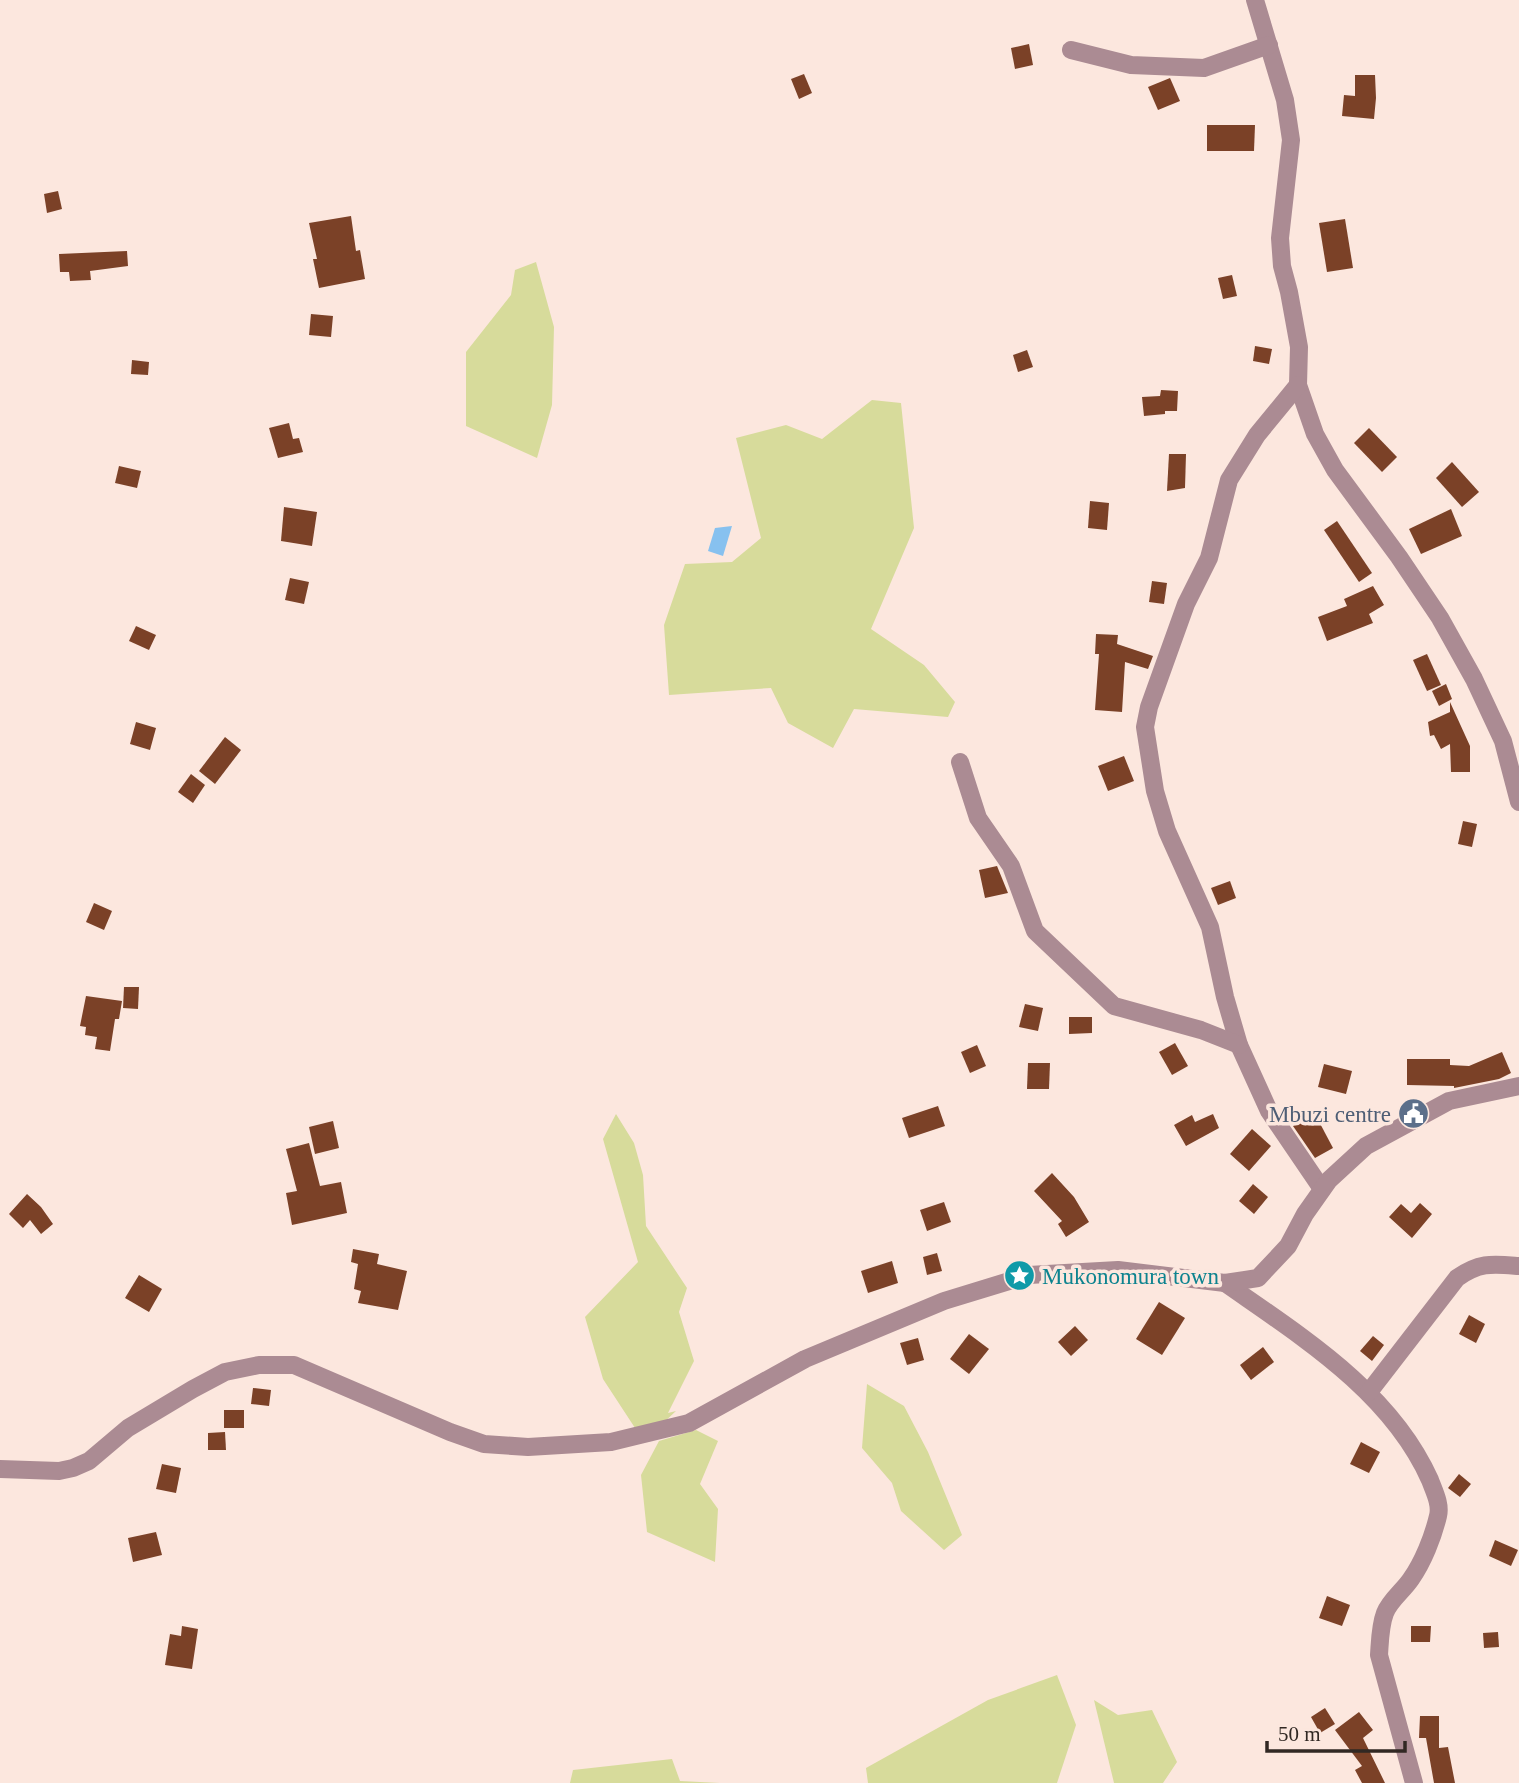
<svg xmlns="http://www.w3.org/2000/svg" width="1519" height="1783" font-family="Georgia,serif">
<rect width="100%" height="100%" fill="#fce7de"/>
<g fill="#d7db9b">
<polygon points="536,262 554,327 552,405 537,458 466,426 466,352 511,295 515,270"/>
<polygon points="872,400 901,403 914,528 871,629 924,665 955,702 948,717 854,709 833,748 788,723 771,688 669,695 664,625 685,564 732,562 761,538 736,438 786,425 822,439"/>
<polygon points="616,1114 634,1143 643,1175 646,1226 687,1288 679,1312 694,1361 668,1413 676,1411 661,1425 637,1431 603,1379 585,1317 638,1262 603,1139"/>
<polygon points="867,1384 904,1406 928,1452 962,1535 944,1550 901,1511 892,1483 862,1448"/>
<polygon points="696,1430 718,1441 700,1484 718,1509 715,1562 647,1532 641,1475 659,1441"/>
<polygon points="1057,1675 1076,1725 1057,1783 868,1783 866,1768 988,1700"/>
<polygon points="1094,1700 1118,1715 1152,1710 1177,1762 1163,1783 1114,1783"/>
<polygon points="672,1759 680,1781 720,1783 570,1783 573,1770"/>
</g>
<polygon fill="#87c1ef" points="732,526 723,556 708,551 715,528"/>
<g fill="#7b4127">
<polygon points="1029,44 1033,65 1015,69 1011,48"/>
<polygon points="804,74 812,93 799,99 791,79"/>
<polygon points="1355,75 1375,75 1376,98 1374,119 1342,116 1344,95 1355,96"/>
<polygon points="1170,78 1180,101 1158,110 1148,87"/>
<polygon points="1207,125 1255,125 1254,151 1207,151"/>
<polygon points="58,191 62,209 47,213 44,194"/>
<polygon points="351,216 356,251 360,250 365,279 319,288 313,259 317,259 309,223"/>
<polygon points="1345,219 1353,268 1327,272 1319,223"/>
<polygon points="127,251 128,266 90,271 91,280 70,281 69,272 60,272 59,254"/>
<polygon points="1232,275 1237,296 1223,299 1218,278"/>
<polygon points="311,314 333,316 331,337 309,335"/>
<polygon points="1255,346 1272,349 1269,364 1253,361"/>
<polygon points="1027,350 1033,367 1018,372 1013,355"/>
<polygon points="132,360 149,362 148,375 131,374"/>
<polygon points="1161,390 1178,391 1177,411 1165,411 1165,414 1144,416 1142,397 1160,396"/>
<polygon points="289,423 293,439 299,438 303,452 278,458 269,428"/>
<polygon points="1369,428 1397,457 1382,472 1354,443"/>
<polygon points="1169,454 1186,454 1185,488 1167,491"/>
<polygon points="1452,462 1479,492 1462,507 1436,478"/>
<polygon points="119,466 141,471 137,488 115,483"/>
<polygon points="1090,501 1109,503 1107,530 1088,528"/>
<polygon points="284,507 317,512 312,546 281,541"/>
<polygon points="1451,509 1462,536 1421,554 1409,529"/>
<polygon points="1337,521 1372,573 1359,582 1324,530"/>
<polygon points="290,578 309,582 304,604 285,600"/>
<polygon points="1152,581 1167,583 1164,604 1149,602"/>
<polygon points="1373,586 1384,605 1369,614 1373,623 1327,641 1318,617 1347,606 1344,599"/>
<polygon points="136,626 156,635 149,650 129,641"/>
<polygon points="1096,634 1118,635 1117,644 1153,656 1148,669 1125,662 1122,712 1095,710 1099,654 1095,654"/>
<polygon points="1427,654 1441,685 1427,691 1413,660"/>
<polygon points="1446,684 1452,699 1439,706 1432,691"/>
<polygon points="1450,702 1470,746 1470,772 1451,772 1450,744 1441,749 1434,735 1430,736 1428,722 1450,712"/>
<polygon points="136,722 156,728 150,750 130,744"/>
<polygon points="225,737 241,750 215,784 199,771"/>
<polygon points="1124,756 1134,781 1108,791 1098,766"/>
<polygon points="191,774 205,785 193,803 178,792"/>
<polygon points="1463,821 1477,824 1472,847 1458,844"/>
<polygon points="997,866 1008,893 985,898 979,870"/>
<polygon points="1230,881 1236,898 1218,905 1211,888"/>
<polygon points="94,903 112,911 104,930 86,922"/>
<polygon points="124,987 139,987 138,1009 123,1008"/>
<polygon points="86,996 122,1001 119,1019 115,1019 110,1051 95,1049 97,1037 85,1035 86,1027 80,1026"/>
<polygon points="1025,1004 1043,1008 1038,1031 1019,1027"/>
<polygon points="1069,1017 1092,1017 1092,1033 1069,1034"/>
<polygon points="1175,1043 1188,1066 1172,1075 1159,1052"/>
<polygon points="977,1045 986,1066 970,1073 961,1052"/>
<polygon points="1502,1052 1511,1073 1499,1079 1454,1088 1454,1086 1407,1085 1407,1059 1450,1059 1450,1065 1469,1066"/>
<polygon points="1028,1063 1050,1063 1049,1089 1027,1089"/>
<polygon points="1324,1064 1352,1071 1346,1094 1318,1087"/>
<polygon points="938,1106 945,1126 909,1138 902,1118"/>
<polygon points="1213,1114 1219,1128 1186,1146 1174,1125 1192,1115 1195,1122"/>
<polygon points="1315,1114 1333,1148 1315,1158 1293,1126"/>
<polygon points="333,1121 339,1148 315,1154 309,1127"/>
<polygon points="1252,1129 1271,1146 1249,1171 1230,1154"/>
<polygon points="309,1143 320,1186 341,1182 347,1213 292,1225 286,1193 297,1191 286,1149"/>
<polygon points="1052,1173 1074,1197 1089,1222 1066,1237 1058,1224 1062,1221 1034,1191"/>
<polygon points="1253,1184 1268,1197 1254,1214 1239,1201"/>
<polygon points="27,1194 41,1207 53,1224 41,1234 30,1220 23,1228 9,1214"/>
<polygon points="944,1202 951,1222 927,1231 920,1210"/>
<polygon points="1420,1203 1432,1214 1412,1238 1389,1217 1401,1204 1411,1213"/>
<polygon points="353,1249 379,1254 377,1264 407,1271 398,1310 358,1303 361,1291 354,1289 358,1264 351,1262"/>
<polygon points="937,1253 942,1271 927,1275 923,1257"/>
<polygon points="892,1261 898,1283 868,1293 861,1271"/>
<polygon points="139,1275 162,1289 149,1312 125,1298"/>
<polygon points="1159,1302 1185,1318 1162,1355 1136,1339"/>
<polygon points="1469,1315 1485,1324 1476,1343 1459,1334"/>
<polygon points="1075,1326 1088,1340 1071,1356 1058,1342"/>
<polygon points="969,1334 989,1349 969,1374 950,1359"/>
<polygon points="1373,1336 1384,1345 1372,1361 1360,1351"/>
<polygon points="918,1338 924,1360 907,1365 900,1343"/>
<polygon points="1263,1347 1274,1362 1251,1380 1240,1365"/>
<polygon points="253,1388 271,1390 269,1406 251,1404"/>
<rect x="224" y="1410" width="20" height="18"/>
<polygon points="225,1432 226,1450 208,1450 208,1433"/>
<polygon points="1361,1442 1380,1452 1369,1473 1350,1464"/>
<polygon points="162,1464 181,1468 176,1493 156,1489"/>
<polygon points="1459,1474 1471,1484 1460,1497 1448,1488"/>
<polygon points="156,1532 162,1555 133,1562 128,1538"/>
<polygon points="1495,1540 1518,1550 1511,1566 1489,1556"/>
<polygon points="1327,1596 1350,1605 1342,1626 1319,1618"/>
<polygon points="182,1626 198,1629 192,1669 165,1665 170,1634 181,1636"/>
<polygon points="1411,1626 1431,1626 1430,1642 1411,1642"/>
<polygon points="1498,1632 1499,1647 1484,1648 1483,1633"/>
<polygon points="1325,1708 1335,1724 1320,1733 1311,1717"/>
<polygon points="1359,1712 1373,1730 1363,1738 1385,1783 1362,1783 1355,1770 1362,1766 1335,1730"/>
<polygon points="1420,1716 1439,1716 1439,1748 1448,1747 1455,1783 1434,1783 1426,1738 1419,1738"/>
</g>
<g fill="none" stroke-linecap="round" stroke-linejoin="round">
<g stroke="#ab8b93" stroke-width="18">
<polyline points="1255,0 1285,100 1291,140 1280,238 1282,266 1289,292 1299,347 1298,385 1315,434 1335,470 1399,557 1440,618 1474,679 1503,741 1519,802"/>
<polyline points="1071,50 1131,65 1204,68 1269,45"/>
<polyline points="1298,385 1257,435 1229,480 1209,558 1186,604 1149,707 1145,727 1155,791 1167,831 1210,927 1225,997 1239,1045 1269,1111 1322,1189"/>
<polyline points="960,762 978,818 1011,866 1035,931 1114,1006 1201,1030 1239,1045"/>
<path d="M1225,1283c77,54 166,109 205,197 4,11 11,24 8,36 -5,21 -15,46 -27,63 -8,12 -21,21 -26,34 -5,13 -5,28 -6,42l35,128"/>
<path d="M1369,1392l88,-114c23,-16 35,-14 62,-12"/>
<polyline points="0,1469 59,1471 73,1468 89,1461 128,1428 193,1389 225,1372 259,1365 294,1365 450,1432 484,1444 528,1447 611,1442 689,1423 805,1359 944,1301 1029,1275 1118,1270 1225,1283 1258,1278 1288,1246 1305,1214 1329,1180 1366,1146 1449,1101 1519,1086"/>
</g>
</g>
<defs>
<symbol id="civic-disc" viewBox="-11 -11 22 22"><circle r="9.5" fill="#5c6f8a" stroke="#fce7de"/><path d="M-.6-6.5H3V-4.5H.6V-3L4-1V1h2V6H-6V1h2V-1L-.6-3ZM-1.2 2.5V6h2.4V2.5Z" fill="#fff"/></symbol>
<symbol id="sight-disc" viewBox="-11 -11 22 22"><circle r="9.5" fill="#0f9aa8" stroke="#fce7de"/><path d="M0-6L1.8-2.2L6-1.7L2.9 1.2L3.7 5.4L0 3.3L-3.7 5.4L-2.9 1.2L-6-1.7L-1.8-2.2Z" fill="#fff"/></symbol>
</defs>
<g fill-rule="evenodd">
<use href="#civic-disc" x="1396" y="1096" width="35" height="35"/>
<use href="#sight-disc" x="1002" y="1258" width="35" height="35"/>
</g>
<g text-anchor="middle" dominant-baseline="central" stroke-width="7" stroke-linejoin="round" paint-order="stroke">
<g font-size="23" fill="#4e5e75" stroke="#fce7de" text-anchor="end">
<text x="1391" y="1114">Mbuzi centre</text>
</g>
<g font-size="23" fill="#0d838f" stroke="#fce7de" text-anchor="start">
<text x="1042" y="1276">Mukonomura town</text>
</g>
</g>
<path d="M1267 1741v10h138v-10" fill="none" stroke="#312823" stroke-width="3.5"/>
<text x="1278" y="1741" font-size="21" fill="#312823" stroke="#fce7de" stroke-width="5" paint-order="stroke">50 m</text>
</svg>
